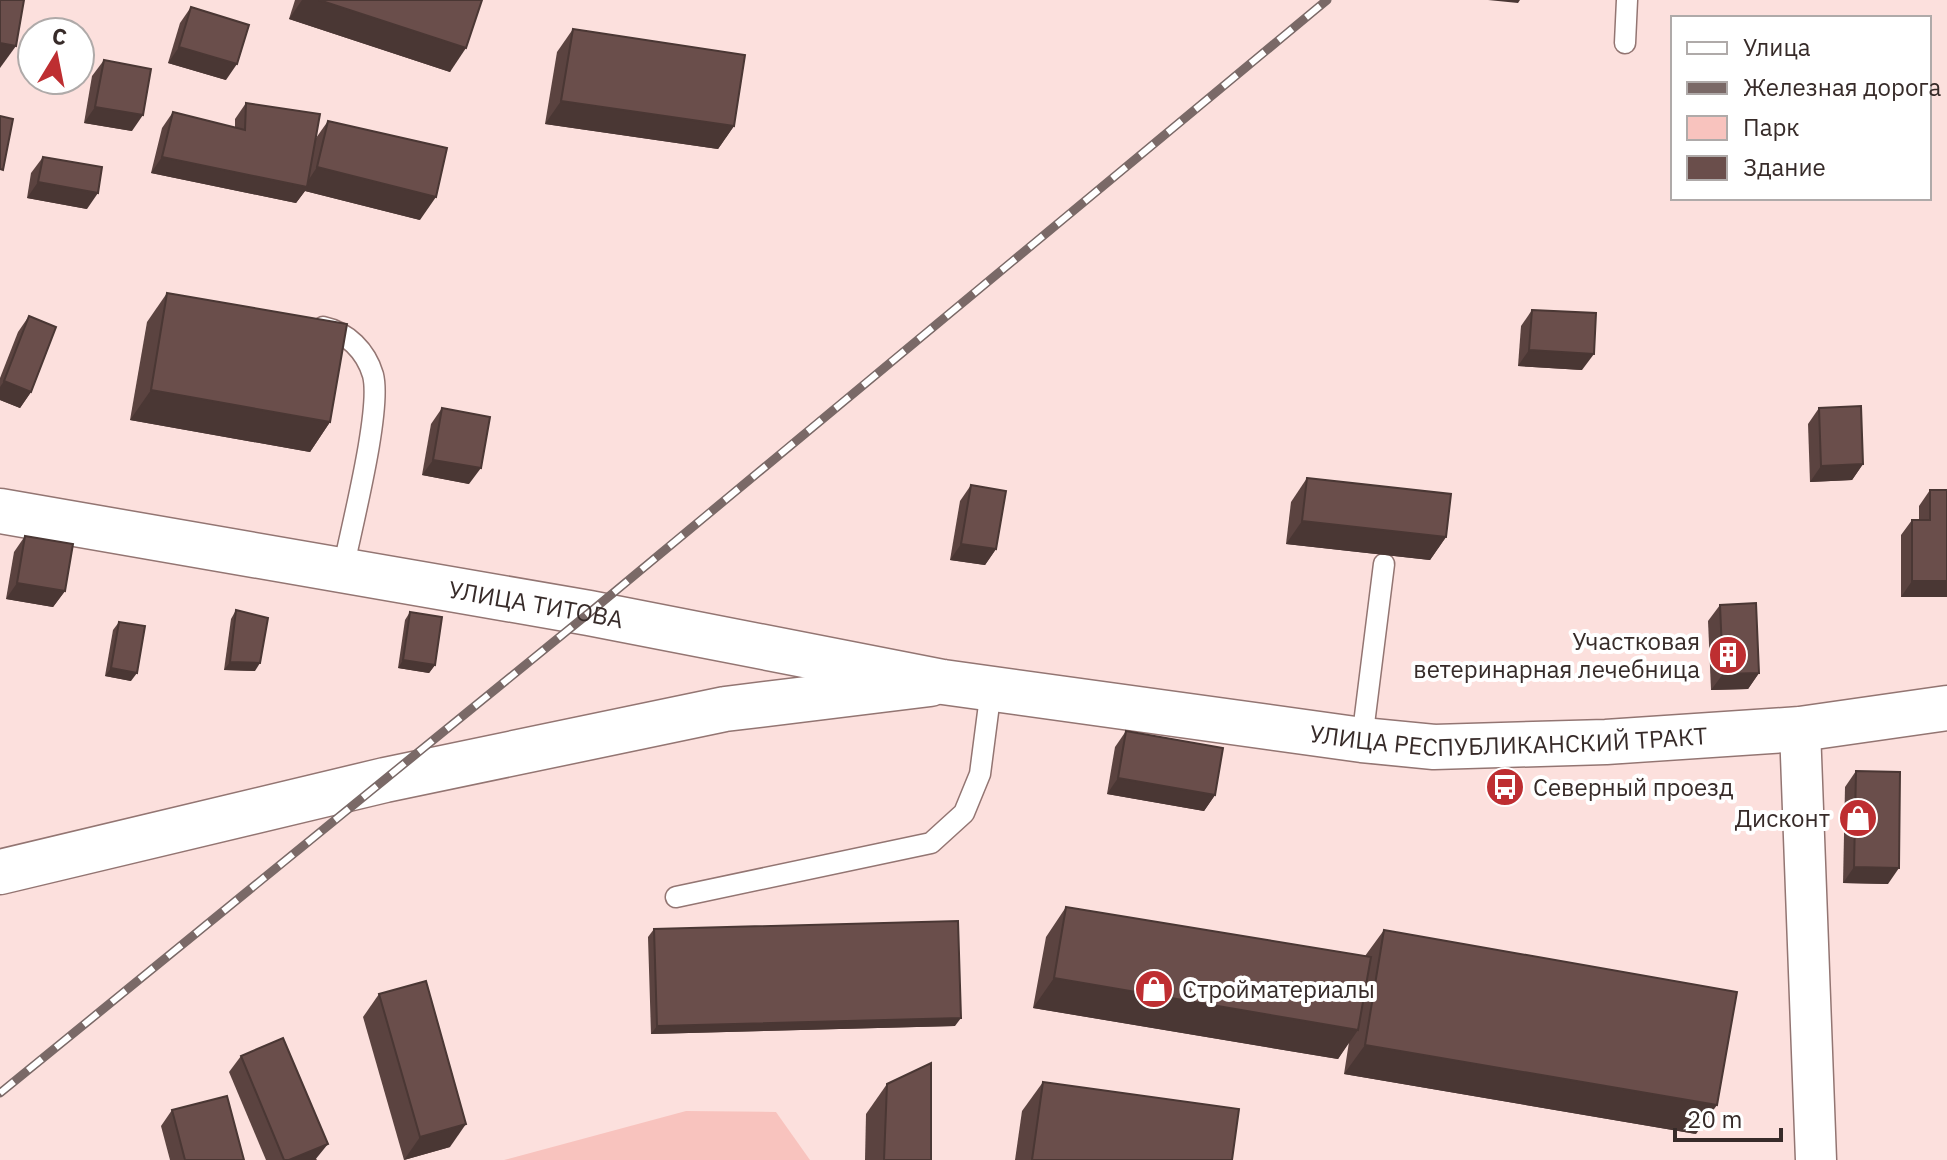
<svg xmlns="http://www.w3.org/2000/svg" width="1947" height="1160" font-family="'IBM Plex Sans',sans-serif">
<rect width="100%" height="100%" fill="#fce0dd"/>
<polygon fill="#f8c3be" points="686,1111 776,1112 810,1160 504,1160"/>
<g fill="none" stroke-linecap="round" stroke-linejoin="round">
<defs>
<g id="service">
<polyline points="1625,43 1627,0"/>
<path d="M323,327c24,5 43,24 50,48 9,35 -22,154 -30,195"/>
<polyline points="1362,740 1384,564"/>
<polyline points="676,897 931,843 964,813 980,774 991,689"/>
</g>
<polyline id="minor" points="1800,729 1816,1160"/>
<polyline id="tertiary" points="0,872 385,780 725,709 930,684"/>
<g id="primary">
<path id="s1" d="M0,511l589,102 354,69 419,58 72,7 172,-5 194,-13 147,-21"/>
</g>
</defs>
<use href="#service" stroke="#937572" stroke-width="23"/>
<use href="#minor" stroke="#937572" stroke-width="43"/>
<use href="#tertiary" stroke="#937572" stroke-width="47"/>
<use href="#primary" stroke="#937572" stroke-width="47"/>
<use href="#service" stroke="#fff" stroke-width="20"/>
<use href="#minor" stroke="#fff" stroke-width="40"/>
<use href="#tertiary" stroke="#fff" stroke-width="44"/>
<use href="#primary" stroke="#fff" stroke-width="44"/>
<defs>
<polyline id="rail" points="0,1093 589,613 1327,0"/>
</defs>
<use href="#rail" stroke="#7a6967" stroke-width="9"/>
<use href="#rail" stroke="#fff" stroke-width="6" stroke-dasharray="18" stroke-linecap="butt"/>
</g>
<g fill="#5b4340">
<polygon points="295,0 482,0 450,72 289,19"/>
<polygon points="191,7 226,80 168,63 180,23"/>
<polygon points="573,29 734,126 718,149 545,124 557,52"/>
<polygon points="104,60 132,131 84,123 92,76"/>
<polygon points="246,103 316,138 328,121 420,220 305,191 296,203 151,173 162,128 173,112 235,128 235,119"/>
<polygon points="43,157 87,209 27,198 31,173"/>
<polygon points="167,293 330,422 310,452 130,420 147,322"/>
<polygon points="1532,310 1582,370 1518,366 1521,326"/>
<polygon points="29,316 31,392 20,408 0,400 0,378 18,332"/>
<polygon points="442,408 469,484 422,475 431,424"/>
<polygon points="1819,408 1863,464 1852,480 1810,482 1808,424"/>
<polygon points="1307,478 1446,537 1430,560 1286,544 1291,502"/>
<polygon points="971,485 996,549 985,565 950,560 960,501"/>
<polygon points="1930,490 1947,597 1901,597 1901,535 1912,520 1919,520 1919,506"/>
<polygon points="25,536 65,591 53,607 6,599 14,552"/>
<polygon points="1720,605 1759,673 1748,689 1711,690 1708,621"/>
<polygon points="236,610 255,671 224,670 231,619"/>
<polygon points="410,612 435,665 429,673 398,668 405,620"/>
<polygon points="119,622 131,681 105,676 113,630"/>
<polygon points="1126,731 1215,795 1204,811 1107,794 1115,747"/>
<polygon points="1856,771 1888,884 1843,883 1845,787"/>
<polygon points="1066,907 1365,956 1384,930 1696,1134 1344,1074 1349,1042 1338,1059 1033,1008 1046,937"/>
<polygon points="654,929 955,1026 651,1034 648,937"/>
<polygon points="379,994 450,1147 404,1160 363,1017"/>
<polygon points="241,1056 317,1160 266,1160 229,1072"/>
<polygon points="1043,1082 1232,1160 1015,1160 1022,1111"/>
<polygon points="887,1084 931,1160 865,1160 866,1114"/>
<polygon points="172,1110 244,1160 170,1160 161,1126"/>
</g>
<g fill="#4a3734">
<polygon points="302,0 319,0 466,48 450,72 289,19"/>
<polygon points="1488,0 1520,0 1518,3"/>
<polygon points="0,43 16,46 0,68"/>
<polygon points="179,47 237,64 226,80 168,63"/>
<polygon points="561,101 734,126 718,149 545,124"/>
<polygon points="95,107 143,115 132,131 84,123"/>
<polygon points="162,157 304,187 317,167 436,197 420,220 305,191 296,203 151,173"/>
<polygon points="38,182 98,193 87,209 27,198"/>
<polygon points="1529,350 1594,354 1582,370 1518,366"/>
<polygon points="4,381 31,392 20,408 0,400 0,387"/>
<polygon points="151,390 330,422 310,452 130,420"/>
<polygon points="433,460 481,468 469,484 422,475"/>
<polygon points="1863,464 1852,480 1810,482 1821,466"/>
<polygon points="1302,521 1446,537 1430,560 1286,544"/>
<polygon points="961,544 996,549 985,565 950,560"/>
<polygon points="1912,581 1947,581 1947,597 1901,597"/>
<polygon points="17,583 65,591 53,607 6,599"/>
<polygon points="403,660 435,665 429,673 398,668"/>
<polygon points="230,662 260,663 255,671 224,670"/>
<polygon points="111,668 137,673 131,681 105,676"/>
<polygon points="1759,673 1748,689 1711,690 1723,674"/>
<polygon points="1118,778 1215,795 1204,811 1107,794"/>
<polygon points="1854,867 1899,868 1888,884 1843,883"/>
<polygon points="1054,978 1358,1030 1338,1059 1033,1008"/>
<polygon points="961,1018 955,1026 651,1034 657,1026"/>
<polygon points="1365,1045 1717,1105 1696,1134 1344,1074"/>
<polygon points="466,1124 450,1147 404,1160 420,1137"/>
<polygon points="328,1144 315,1160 289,1160"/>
</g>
<g fill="#6a4e4b" stroke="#4a3734" stroke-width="2">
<polygon points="0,0 24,0 16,46 0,43"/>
<polygon points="319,0 482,0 466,48"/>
<polygon points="191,7 249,25 237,64 179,47"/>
<polygon points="573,29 745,55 734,126 561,101"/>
<polygon points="104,60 151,69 143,115 95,107"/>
<polygon points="246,103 320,114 307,187 162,157 173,112 245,130"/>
<polygon points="0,116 13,119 3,170 0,169"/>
<polygon points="328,121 447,148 436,197 317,167"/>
<polygon points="43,157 102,167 98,193 38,182"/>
<polygon points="167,293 347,324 330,422 151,390"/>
<polygon points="1532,310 1596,313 1594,354 1529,350"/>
<polygon points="29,316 56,327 31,392 4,381"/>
<polygon points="1861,406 1863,464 1821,466 1819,408"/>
<polygon points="442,408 490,417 481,468 433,460"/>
<polygon points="1307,478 1451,494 1446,537 1302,521"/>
<polygon points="971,485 1006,491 996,549 961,544"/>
<polygon points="1930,490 1947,490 1947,581 1912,581 1912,520 1930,520"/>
<polygon points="25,536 73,544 65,591 17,583"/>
<polygon points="1756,603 1759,673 1723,674 1720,605"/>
<polygon points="236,610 268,618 260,663 230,662"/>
<polygon points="410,612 442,617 435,665 403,660"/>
<polygon points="119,622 145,626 137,673 111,668"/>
<polygon points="1126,731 1223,748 1215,795 1118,778"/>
<polygon points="1856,771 1900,772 1899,868 1854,867"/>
<polygon points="1066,907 1371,957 1358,1030 1054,978"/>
<polygon points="958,921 961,1018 657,1026 654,929"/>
<polygon points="1384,930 1737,992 1717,1105 1365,1045"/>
<polygon points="426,981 466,1124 420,1137 379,994"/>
<polygon points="283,1038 328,1144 289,1160 284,1160 241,1056"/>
<polygon points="931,1063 931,1160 884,1160 887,1084"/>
<polygon points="1043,1082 1239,1109 1232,1160 1032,1160"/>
<polygon points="227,1096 244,1160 185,1160 172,1110"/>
</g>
<defs>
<symbol id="building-disc" viewBox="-11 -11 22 22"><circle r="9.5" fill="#be2e31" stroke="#fff"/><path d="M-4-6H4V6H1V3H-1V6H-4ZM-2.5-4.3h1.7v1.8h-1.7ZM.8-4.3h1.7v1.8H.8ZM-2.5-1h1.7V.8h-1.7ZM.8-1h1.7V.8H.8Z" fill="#fff"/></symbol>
<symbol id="bus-disc" viewBox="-11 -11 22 22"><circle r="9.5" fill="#be2e31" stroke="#fff"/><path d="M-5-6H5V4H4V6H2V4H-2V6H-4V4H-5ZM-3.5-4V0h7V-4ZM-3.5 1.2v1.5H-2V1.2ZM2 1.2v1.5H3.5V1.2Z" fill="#fff"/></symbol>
<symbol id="shop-disc" viewBox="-11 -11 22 22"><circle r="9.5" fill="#be2e31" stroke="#fff"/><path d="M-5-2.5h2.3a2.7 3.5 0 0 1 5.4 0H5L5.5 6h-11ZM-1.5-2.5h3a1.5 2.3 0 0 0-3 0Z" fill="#fff"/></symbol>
</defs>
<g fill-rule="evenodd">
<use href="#building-disc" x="1706" y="633" width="44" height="44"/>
<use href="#bus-disc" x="1483" y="765" width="44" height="44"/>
<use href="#shop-disc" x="1836" y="796" width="44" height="44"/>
<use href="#shop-disc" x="1132" y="967" width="44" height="44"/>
</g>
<g text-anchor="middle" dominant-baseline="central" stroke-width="8" stroke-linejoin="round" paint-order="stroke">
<g font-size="24" fill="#372b29" stroke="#fff">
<text stroke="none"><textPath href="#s1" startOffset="544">УЛИЦА ТИТОВА</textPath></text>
<text stroke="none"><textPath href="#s1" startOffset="1528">УЛИЦА РЕСПУБЛИКАНСКИЙ ТРАКТ</textPath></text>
</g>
<g font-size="24" fill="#372b29" stroke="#fff" text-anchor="end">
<text x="1700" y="641">Участковая<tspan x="1700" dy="28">ветеринарная лечебница</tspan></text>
<text x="1533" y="787" text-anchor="start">Северный проезд</text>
<text x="1830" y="818">Дисконт</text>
<text x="1182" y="989" text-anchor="start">Стройматериалы</text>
</g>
</g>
<rect x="1671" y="16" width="260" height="184" fill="#ffffff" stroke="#afaaa9" stroke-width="2"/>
<rect x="1687" y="42" width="40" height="12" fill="#ffffff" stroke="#afaaa9" stroke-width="2"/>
<text x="1743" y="56" font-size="24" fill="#372b29">Улица</text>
<rect x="1687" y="82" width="40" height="12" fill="#7a6967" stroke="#afaaa9" stroke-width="2"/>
<text x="1743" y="96" font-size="24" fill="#372b29">Железная дорога</text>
<rect x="1687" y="116" width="40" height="24" fill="#f8c3be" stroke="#afaaa9" stroke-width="2"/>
<text x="1743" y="136" font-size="24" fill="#372b29">Парк</text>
<rect x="1687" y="156" width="40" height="24" fill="#6a4e4b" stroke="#afaaa9" stroke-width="2"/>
<text x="1743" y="176" font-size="24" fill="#372b29">Здание</text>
<g transform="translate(56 56) rotate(10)"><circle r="38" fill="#ffffff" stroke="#afaaa9" stroke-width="2"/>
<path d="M0-6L14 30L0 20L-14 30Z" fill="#be2e31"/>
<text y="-12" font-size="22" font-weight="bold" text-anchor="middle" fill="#372b29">С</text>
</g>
<path d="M1675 1128v12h106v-12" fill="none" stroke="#372b29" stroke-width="4"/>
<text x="1687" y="1128" font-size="24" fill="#372b29" stroke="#ffffff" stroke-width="6" paint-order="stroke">20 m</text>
</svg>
